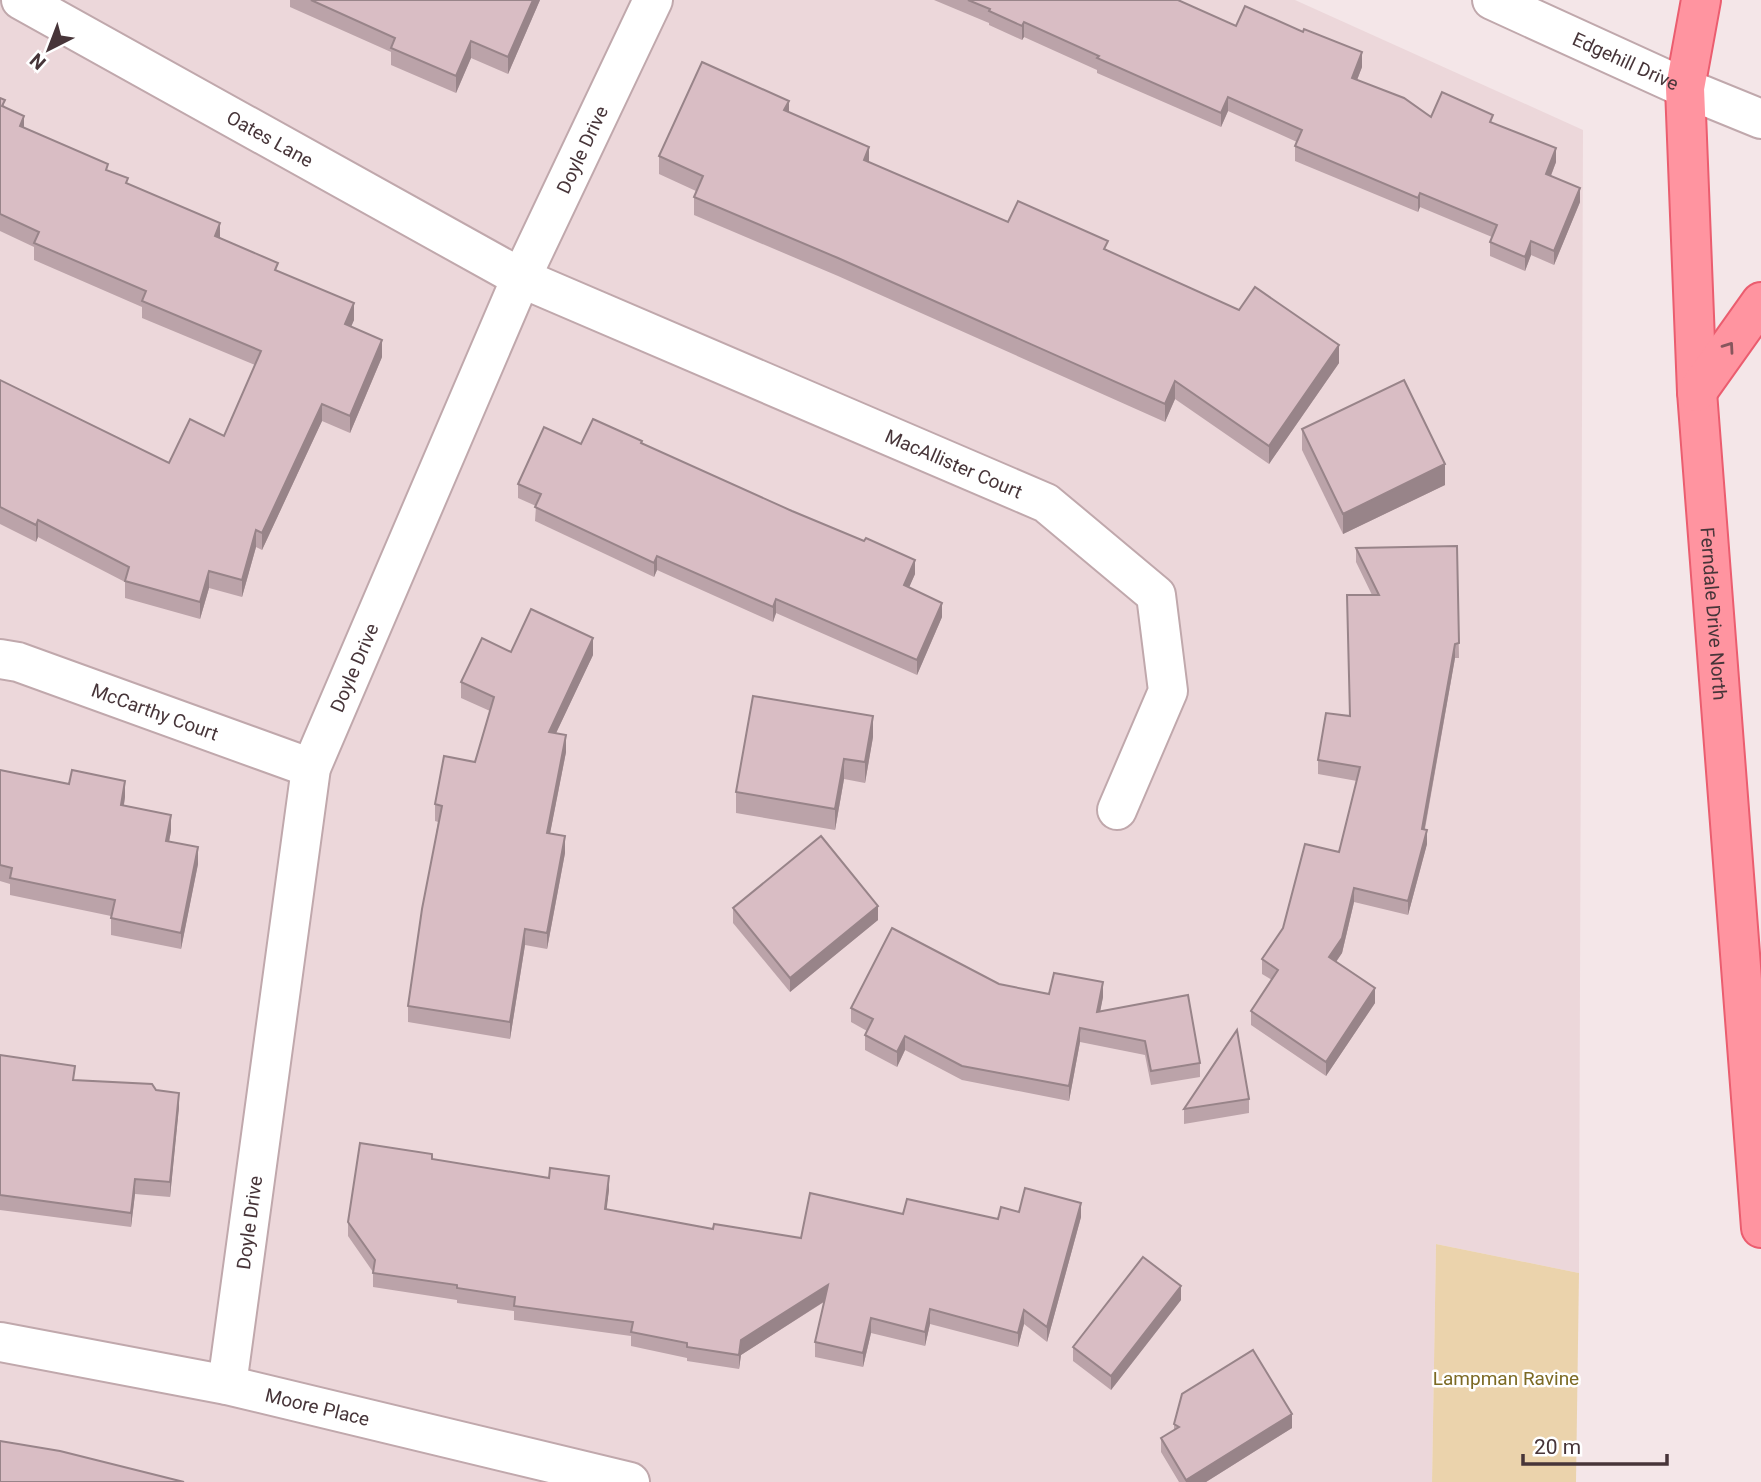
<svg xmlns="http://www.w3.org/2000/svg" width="1761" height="1482" font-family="Roboto,sans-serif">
<rect width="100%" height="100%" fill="#f4e6e8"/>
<polygon fill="#ecd7da" points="0,0 1295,0 1583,130 1579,1273 1436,1244 1432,1482 0,1482"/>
<polygon fill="#ebd3ac" points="1436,1244 1579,1273 1576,1482 1432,1482"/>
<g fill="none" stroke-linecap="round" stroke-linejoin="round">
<defs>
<g id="minor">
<path id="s1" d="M21,0l500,278 525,225 110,92 12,96 -51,119"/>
<path id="s2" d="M1492,0l193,88 76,31"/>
<path id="s3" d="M0,659l18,3 293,106"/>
<path id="s4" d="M0,1342l227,43 403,97"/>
<path id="s5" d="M227,1385l84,-617 210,-490 132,-278"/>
</g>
<g id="major">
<path id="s6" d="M1701,0l-16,88 12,304 64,836"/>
<polyline points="1697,392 1761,302"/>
</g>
</defs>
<use href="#minor" stroke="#c0a8ac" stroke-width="42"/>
<use href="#major" stroke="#eb5d6f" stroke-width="42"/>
<use href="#minor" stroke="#fff" stroke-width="38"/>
<use href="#major" stroke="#ff94a0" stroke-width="38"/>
</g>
<g fill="#bba3a9">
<polygon points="290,0 540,0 508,74 471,58 456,93 391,65 391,52 290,7"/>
<polygon points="934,0 1178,0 1236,26 1362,67 1357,80 1431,117 1493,124 1556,162 1551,176 1580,202 1554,265 1531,255 1525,271 1490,256 1490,242 1492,237 1420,207 1418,212 1295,161 1295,146 1297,142 1228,111 1221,127 1097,73 1097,70 1024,37 1022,40 989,25 989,23"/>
<polygon points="0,98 5,107 24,128 108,171 128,184 278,271 354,320 351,326 382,357 350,433 322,421 262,550 256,547 242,597 209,588 200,619 125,598 125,582 38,537 36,542 0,524 0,380 169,463 224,436 255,365 142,318 142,307 34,260 34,247 0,231"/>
<polygon points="789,112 869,162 1008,222 1108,251 1339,363 1269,464 1175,399 1165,422 838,276 694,215 694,197 696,191 659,174 659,156"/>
<polygon points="1302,429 1445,485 1343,534 1302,450"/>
<polygon points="642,443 915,574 909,587 942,617 917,675 776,613 773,622 657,570 654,577 535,521 536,506 518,498 518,484 581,444"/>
<polygon points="1457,546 1459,658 1455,658 1425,829 1427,844 1408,915 1354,902 1342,953 1336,962 1375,1003 1326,1076 1251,1025 1251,1011 1272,980 1262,974 1262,959 1339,852 1357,781 1318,774 1318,760 1349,716 1372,595 1356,562 1356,548"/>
<polygon points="511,652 593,655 556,733 566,752 550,833 565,853 547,949 525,945 510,1039 408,1022 408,1006 438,822 435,821 435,804 475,762 490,711 461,698 461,682"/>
<polygon points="873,737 865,783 844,779 835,830 736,813 736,792"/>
<polygon points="0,770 125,797 124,805 171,831 169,842 198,864 181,949 111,935 111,916 10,895 10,884 0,881"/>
<polygon points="733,908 878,920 790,992 733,923"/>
<polygon points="999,984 1049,994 1103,997 1100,1012 1200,1063 1200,1077 1151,1085 1145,1055 1080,1042 1069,1101 962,1080 905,1050 897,1067 865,1050 865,1035 867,1031 851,1022 851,1008"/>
<polygon points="0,1055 75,1080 156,1090 179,1107 170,1197 135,1194 131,1227 0,1210"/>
<polygon points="1249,1099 1249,1113 1184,1124 1184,1109"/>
<polygon points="432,1159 609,1190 606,1209 713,1229 801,1238 903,1214 998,1219 1019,1212 1081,1217 1047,1342 1024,1324 1018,1347 930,1324 925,1346 871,1333 863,1367 815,1357 815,1342 824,1302 741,1355 739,1369 687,1361 687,1358 631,1346 631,1336 514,1320 514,1311 457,1303 457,1300 373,1287 373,1272 348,1236 348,1222"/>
<polygon points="1181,1300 1111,1390 1073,1361 1073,1347"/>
<polygon points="1174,1424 1292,1428 1206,1482 1179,1482 1161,1452 1161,1438 1174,1430"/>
</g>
<g fill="#988489">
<polygon points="533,0 540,0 508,74 508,57"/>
<polygon points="1024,22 1024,37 1022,40 1022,26"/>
<polygon points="471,41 471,58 456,93 456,76"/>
<polygon points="1362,52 1362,67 1352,93 1352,78"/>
<polygon points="1228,97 1228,111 1221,127 1221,113"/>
<polygon points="789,101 789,119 784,110"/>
<polygon points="24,116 24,133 20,126"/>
<polygon points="869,147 869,165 864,160"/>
<polygon points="1556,148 1556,162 1546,188 1546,174"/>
<polygon points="1580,188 1580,202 1554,265 1554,251"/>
<polygon points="1420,193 1420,207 1418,212 1418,198"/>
<polygon points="220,223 220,240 215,236"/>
<polygon points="1531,241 1531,255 1525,271 1525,257"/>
<polygon points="354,303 354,320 345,341 345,324"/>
<polygon points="382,340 382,357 350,433 350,416"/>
<polygon points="1339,345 1339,363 1269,464 1269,446"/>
<polygon points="1175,381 1175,399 1165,422 1165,404"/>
<polygon points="322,404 322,421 262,550 262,533"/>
<polygon points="1445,464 1445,485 1343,534 1343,514"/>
<polygon points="38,520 38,537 36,542 36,525"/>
<polygon points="256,530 256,547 242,597 242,580"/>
<polygon points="657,556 657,570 654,577 654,563"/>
<polygon points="915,560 915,574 904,599 904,585"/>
<polygon points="209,571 209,588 200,619 200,602"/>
<polygon points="776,599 776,613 773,622 773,607"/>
<polygon points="942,603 942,617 917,675 917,660"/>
<polygon points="593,638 593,655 549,748 549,732"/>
<polygon points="1455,644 1455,658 1422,843 1422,829"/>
<polygon points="873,716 873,737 865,783 865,762"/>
<polygon points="566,735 566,752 547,849 547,833"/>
<polygon points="844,759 844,779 835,830 835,809"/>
<polygon points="125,781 125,797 121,821 121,805"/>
<polygon points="171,815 171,831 166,857 166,841"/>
<polygon points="1427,830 1427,844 1408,915 1408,901"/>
<polygon points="565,836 565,853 547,949 547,933"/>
<polygon points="198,847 198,864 181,949 181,933"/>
<polygon points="1354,888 1354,902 1342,953 1329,972 1329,957"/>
<polygon points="878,906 878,920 790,992 790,978"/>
<polygon points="525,929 525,945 510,1039 510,1022"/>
<polygon points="1103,982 1103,997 1097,1027 1097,1012"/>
<polygon points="1375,988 1375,1003 1326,1076 1326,1062"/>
<polygon points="1080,1028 1080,1042 1069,1101 1069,1086"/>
<polygon points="905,1036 905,1050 897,1067 897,1052"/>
<polygon points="179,1093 179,1107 170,1197 170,1182"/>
<polygon points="609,1176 609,1190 605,1223 605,1209"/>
<polygon points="135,1179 135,1194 131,1227 131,1213"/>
<polygon points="1081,1203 1081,1217 1047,1342 1047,1327"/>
<polygon points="828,1285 828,1299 741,1355 739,1369 739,1355 741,1340"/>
<polygon points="1181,1286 1181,1300 1111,1390 1111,1376"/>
<polygon points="930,1309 930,1324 925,1346 925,1332"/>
<polygon points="1024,1310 1024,1324 1018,1347 1018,1333"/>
<polygon points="871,1318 871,1333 863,1367 863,1353"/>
<polygon points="1292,1414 1292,1428 1206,1482 1186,1482 1186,1480"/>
</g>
<g fill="#d9bdc4" stroke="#988489" stroke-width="2">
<polygon points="311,0 533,0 508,57 471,41 456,76 391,48 395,38"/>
<polygon points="968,0 1178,0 1236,26 1245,6 1303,32 1304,29 1362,52 1352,78 1404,98 1431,117 1442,92 1493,115 1490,122 1556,148 1546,174 1580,188 1554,251 1531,241 1525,257 1490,242 1497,225 1420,193 1418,198 1295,146 1302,130 1228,97 1221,113 1097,58 1099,56 1024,22 1022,26 989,11 990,9"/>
<polygon points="702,62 789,101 784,110 869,147 864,160 1008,222 1018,201 1108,241 1104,249 1239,310 1255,287 1339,345 1269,446 1175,381 1165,404 838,258 694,197 703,176 659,156"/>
<polygon points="0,98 5,100 2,106 24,116 20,126 108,164 106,170 128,178 126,183 220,223 215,236 278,263 275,270 354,303 345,324 382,340 350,416 322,404 262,533 256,530 242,580 209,571 200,602 125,581 129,567 38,520 36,525 0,507 0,380 169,463 190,419 224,436 261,351 142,301 146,291 34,243 39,232 0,214"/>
<polygon points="1404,380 1445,464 1343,514 1302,429"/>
<polygon points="593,419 642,441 641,443 792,511 864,541 866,538 915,560 904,585 942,603 917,660 776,599 773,607 657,556 654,563 535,507 541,494 518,484 544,427 581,444"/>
<polygon points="1457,546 1459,643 1455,644 1422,829 1427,830 1408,901 1354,888 1342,938 1329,957 1375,988 1326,1062 1251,1011 1278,970 1262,959 1283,928 1305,844 1339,852 1360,767 1318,760 1326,713 1350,716 1347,595 1379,595 1356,548"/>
<polygon points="531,609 593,638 549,732 566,735 547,833 565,836 547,933 525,929 510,1022 408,1006 422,909 442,806 435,804 444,756 475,762 494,697 461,682 482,638 511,652"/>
<polygon points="753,696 873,716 865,762 844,759 835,809 736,792"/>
<polygon points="0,770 69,784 72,770 125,781 121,805 171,815 166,841 198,847 181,933 111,918 115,900 10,878 12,868 0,865"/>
<polygon points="821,836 878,906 790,978 733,908"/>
<polygon points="892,928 999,984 1049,994 1054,973 1103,982 1097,1012 1188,995 1200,1063 1151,1071 1145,1041 1080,1028 1069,1086 962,1066 905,1036 897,1052 865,1035 873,1019 851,1008"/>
<polygon points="1237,1030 1249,1099 1184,1109"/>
<polygon points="0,1055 75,1066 73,1080 152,1084 156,1090 179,1093 170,1182 135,1179 131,1213 0,1195"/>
<polygon points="360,1143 432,1154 432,1159 549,1178 550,1168 609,1176 605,1209 713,1229 714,1224 801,1238 810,1193 903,1214 907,1199 998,1219 1001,1207 1019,1212 1025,1188 1081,1203 1047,1327 1024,1310 1018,1333 930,1309 925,1332 871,1318 863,1353 815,1342 828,1285 741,1340 739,1355 687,1347 687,1343 631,1332 633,1322 514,1306 515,1297 457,1288 457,1285 373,1273 375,1260 348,1222"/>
<polygon points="1143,1257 1181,1286 1111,1376 1073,1347"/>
<polygon points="1253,1350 1292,1414 1186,1480 1161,1438 1179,1427 1174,1424 1182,1394"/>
<polygon points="0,1441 60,1451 184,1482 0,1482"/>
</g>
<defs><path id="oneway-chevron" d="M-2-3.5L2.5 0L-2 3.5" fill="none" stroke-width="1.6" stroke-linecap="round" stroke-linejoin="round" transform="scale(1.75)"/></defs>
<use stroke="#87565d" href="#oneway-chevron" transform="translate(1729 347) rotate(-55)"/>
<g text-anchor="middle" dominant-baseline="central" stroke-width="5" stroke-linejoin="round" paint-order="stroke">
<g font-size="19" fill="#473539" stroke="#fff">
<text stroke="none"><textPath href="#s2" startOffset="147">Edgehill Drive</textPath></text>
<text stroke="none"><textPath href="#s1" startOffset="285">Oates Lane</textPath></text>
<text stroke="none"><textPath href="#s5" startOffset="1298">Doyle Drive</textPath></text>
<text stroke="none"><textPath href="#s1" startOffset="1043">MacAllister Court</textPath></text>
<text stroke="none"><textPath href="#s6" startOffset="616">Ferndale Drive North</textPath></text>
<text stroke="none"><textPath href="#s5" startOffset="732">Doyle Drive</textPath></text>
<text stroke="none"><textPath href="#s3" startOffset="164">McCarthy Court</textPath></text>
<text stroke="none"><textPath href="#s5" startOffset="164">Doyle Drive</textPath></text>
<text stroke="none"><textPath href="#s4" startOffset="324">Moore Place</textPath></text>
</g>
<g font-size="19" fill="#7c6a24" stroke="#fff">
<text x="1506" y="1378">Lampman Ravine</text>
</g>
</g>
<g transform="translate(49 49) rotate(222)" stroke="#ffffff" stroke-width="5" paint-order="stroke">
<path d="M0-5L12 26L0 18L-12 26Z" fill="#473539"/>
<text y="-10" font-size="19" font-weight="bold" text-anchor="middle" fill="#473539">N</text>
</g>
<path d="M1523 1454v10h144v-10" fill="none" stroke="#473539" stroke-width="3.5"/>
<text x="1534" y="1454" font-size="21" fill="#473539" stroke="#ffffff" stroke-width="5" paint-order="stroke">20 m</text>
</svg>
